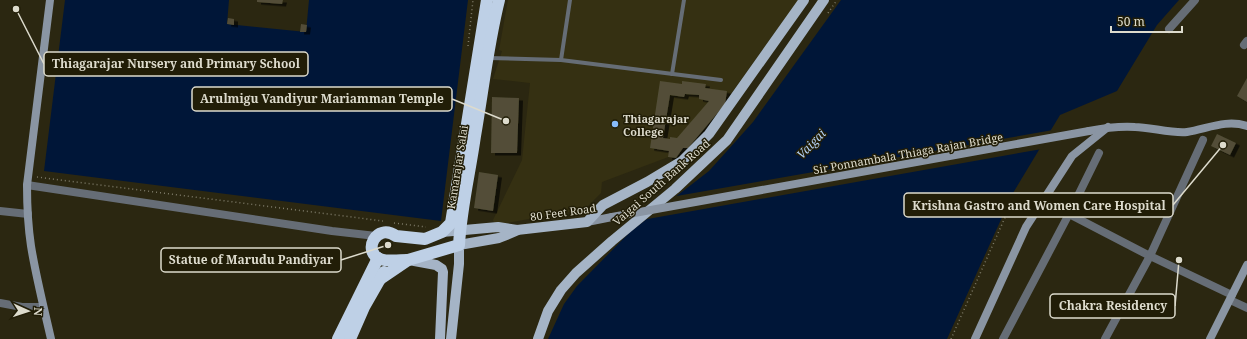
<svg xmlns="http://www.w3.org/2000/svg" width="1247" height="339" font-family="'Noto Serif',serif">
<defs>
<filter id="shadow"><feDropShadow dx="4" dy="2.5" stdDeviation="0" flood-color="#0009"/></filter>
</defs>
<rect width="100%" height="100%" fill="#2b2711"/>
<polygon fill="#353012" points="508,0 798,0 730,95 679,153 602,182 601,193 585,209 501,224 494,223 493,220 522,160 530,83 493,79 502,51 499,50"/>
<g fill="#001638">
<polygon points="65,0 229,0 227,24 306,32 309,0 468,0 441,221 44,171"/>
<polygon points="841,0 1179,0 1157,25 1117,91 1060,115 1013,193 947,339 548,339 564,304 577,286 630,232 709,171 753,122"/>
</g>
<polygon fill="#2b2711" points="1053,130 1042,149 642,220 671,197"/>
<g fill="#524e37" fill-rule="evenodd" filter="url(#shadow)">
<polygon points="257,0 283,0 282,4 257,2"/>
<polygon points="228,18 234,19 234,25 227,24"/>
<polygon points="301,24 307,25 306,32 300,32"/>
<polygon points="1247,78 1247,102 1237,96"/>
<path d="M660,81l22,3v-3l24,3 -1,4 22,3 -2,13 -37,44h-5l-7,10 -8,-1 1,-6 -19,-3zM685,94l14,1v4l10,2 -32,37 -7,-1v2l-7,-1 7,-43 14,2z"/>
<polygon points="492,97 519,98 517,153 491,153"/>
<polygon points="1217,134 1236,143 1230,155 1211,146"/>
<polygon points="479,172 498,175 493,211 474,208"/>
</g>
<g fill="none" stroke-linecap="round" stroke-linejoin="round">
<g stroke="#7e7b69" stroke-width="1.5" stroke-dasharray="1 3" stroke-linecap="butt">
<polyline points="828,13 837,0"/>
<polyline points="468,46 473,0"/>
<polyline points="37,177 383,221"/>
<polyline points="394,223 426,227"/>
<polyline points="951,339 1007,213 1017,195"/>
</g>
<g stroke="#666d76" stroke-width="4">
<polyline points="488,58 561,60 721,80"/>
<polyline points="561,60 570,0"/>
<polyline points="672,74 684,0"/>
</g>
<g stroke="#666d76" stroke-width="8">
<polyline points="1169,29 1195,0"/>
<polyline points="1244,45 1247,41"/>
<polyline points="27,185 332,231 376,236"/>
<polyline points="0,211 28,214"/>
<polyline points="1069,214 1150,256 1232,295"/>
<polyline points="1230,300 1247,308"/>
<polyline points="0,303 22,307 43,307"/>
<polyline points="1003,339 1069,214 1099,153"/>
<polyline points="1105,339 1150,256 1203,140"/>
</g>
<g stroke="#8a95a3" stroke-width="8">
<path d="M50,0l-23,185c0,20 1,41 4,61 5,31 13,62 20,93"/>
<path d="M1089,131c15,-3 30,-5 46,-4 14,0 39,7 52,5 20,-3 39,-13 60,-6"/>
<polyline points="587,222 612,217"/>
<polyline points="975,339 1026,227 1072,156 1108,127"/>
<polyline points="1210,339 1247,265"/>
</g>
<g stroke="#a5b4c6" stroke-width="10">
<polyline points="442,232 498,227 517,230 587,222 603,205 647,182 682,161 709,134 804,0"/>
<polyline points="409,260 436,265 442,269 443,272 440,339"/>
<polyline points="451,339 459,264 459,245 499,238 516,231"/>
<polyline points="538,339 548,311 561,290 576,273 612,241 675,189 727,140 824,0"/>
</g>
<g stroke="#bed0e6" stroke-width="12">
<path d="M408,260c-8,0 -20,2 -28,-1 -18,-7 -4,-37 16,-23l29,3 17,-7 9,-9 36,-223"/>
<path d="M380,279l28,-19 51,-15c2,-37 11,-73 16,-109 8,-46 13,-92 24,-136"/>
<polyline points="338,339 378,258"/>
<polyline points="350,339 364,307 384,272"/>
</g>
<polyline stroke="#8a95a3" stroke-width="8" points="612,217 1089,131"/>
</g>
<circle fill="#87bbfb" stroke="#211d07" stroke-width="1.5" cx="615" cy="124" r="4"/>
<g text-anchor="middle" dominant-baseline="central" stroke-width="3" stroke-linejoin="round" paint-order="stroke">
<g font-size="11" font-weight="bold" fill="#dddbcd" stroke="#211d07" text-anchor="start">
<text x="623" y="118">Thiagarajar<tspan x="623" dy="13">College</tspan></text>
</g>
<g font-size="11" fill="#dddbcd" stroke="#211d07">
<text transform="translate(908 153) rotate(-10)">Sir Ponnambala Thiaga Rajan Bridge</text>
<text transform="translate(457 167) rotate(-81)">Kamarajar Salai</text>
<text transform="translate(661 182) rotate(-41)">Vaigai South Bank Road</text>
<text transform="translate(563 212) rotate(-8)">80 Feet Road</text>
</g>
<g font-size="12" font-style="italic" fill="#b4d2f7" stroke="#211d07">
<text transform="translate(811 144) rotate(-46)">Vaigai</text>
</g>
</g>
<path fill="none" stroke="#dddbcd" stroke-width="1.5" d="M16 9L44 64M506 121L452 99M1223 145L1173 205M388 245L341 260M1179 260L1175 306"/>
<g fill="#dddbcd" stroke="#211d07" stroke-width="1.5">
<circle cx="16" cy="9" r="4"/>
<circle cx="506" cy="121" r="4"/>
<circle cx="1223" cy="145" r="4"/>
<circle cx="388" cy="245" r="4"/>
<circle cx="1179" cy="260" r="4"/>
</g>
<g fill="#211d07" stroke="#dddbcd" stroke-width="1.5">
<rect x="44" y="52" width="264" height="24" rx="4"/>
<rect x="192" y="87" width="260" height="24" rx="4"/>
<rect x="904" y="193" width="269" height="24" rx="4"/>
<rect x="161" y="248" width="180" height="24" rx="4"/>
<rect x="1050" y="294" width="125" height="24" rx="4"/>
</g>
<g font-size="12" text-anchor="middle" font-weight="bold" fill="#dddbcd">
<text x="176" y="68">Thiagarajar Nursery and Primary School</text>
<text x="322" y="103">Arulmigu Vandiyur Mariamman Temple</text>
<text x="1039" y="210">Krishna Gastro and Women Care Hospital</text>
<text x="251" y="264">Statue of Marudu Pandiyar</text>
<text x="1113" y="310">Chakra Residency</text>
</g>
<g transform="translate(28 311) rotate(93)" stroke="#211d07" stroke-width="3" paint-order="stroke">
<path d="M0-3L7 15L0 10L-7 15Z" fill="#dddbcd"/>
<text y="-6" font-size="11" font-weight="bold" text-anchor="middle" fill="#dddbcd">N</text>
</g>
<path d="M1111 26v6h71v-6" fill="none" stroke="#dddbcd" stroke-width="2"/>
<text x="1117" y="26" font-size="12" fill="#dddbcd" stroke="#211d07" stroke-width="3" paint-order="stroke">50 m</text>
</svg>
